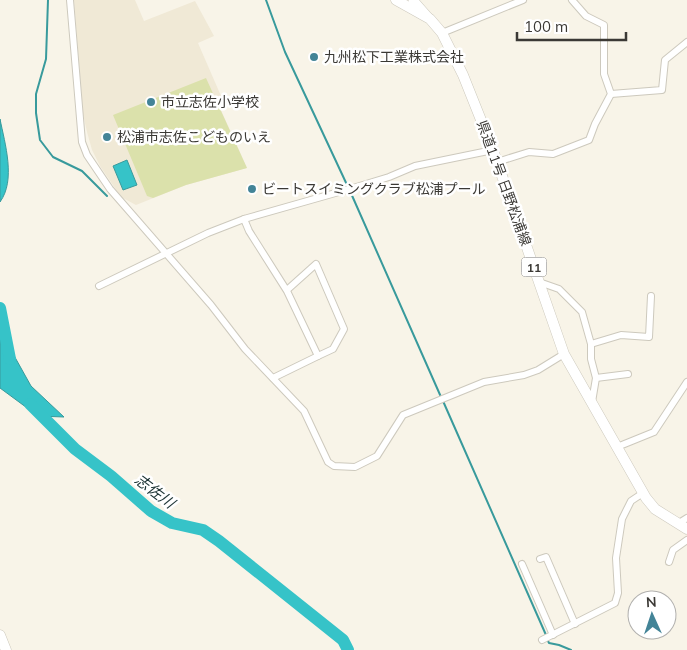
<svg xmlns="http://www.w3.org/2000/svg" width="687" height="650" font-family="Mulish,'Noto Sans JP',sans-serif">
<rect width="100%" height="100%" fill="#f8f4e8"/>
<polygon fill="#f0e9d6" points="74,0 135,0 144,21 195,1 214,36 198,43 221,96 220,108 247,168 186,185 136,205 121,197 100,166 92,150 87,132 83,114"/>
<polygon fill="#dbe1ab" points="206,78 247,168 186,185 153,198 147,196 113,115"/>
<g fill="#36c3c8" stroke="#389a9c">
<path d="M0,119c5,25 16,61 0,83z"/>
<polygon points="127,160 137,185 123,190 113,166"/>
<polygon points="0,324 2,334 31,386 64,417 38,416 0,388"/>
</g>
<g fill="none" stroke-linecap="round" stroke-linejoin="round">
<g stroke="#389a9c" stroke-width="2">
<polyline points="48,0 46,59 36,94 36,113 40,140 53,157 82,171 107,196"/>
<polyline points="266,0 285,52 348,187"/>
<polyline points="350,191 441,397"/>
<polyline points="443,401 546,635"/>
<polyline points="547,639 549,643 559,645 571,650"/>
</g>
<g stroke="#36c3c8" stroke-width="12">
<polyline points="0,308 10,359"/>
<polyline points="30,404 75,449 111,476 151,511 172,523 203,530 219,541 343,640 348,650"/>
</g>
<defs>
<g id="street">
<polyline points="70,0 82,142 87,155 110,189 211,305 245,349 304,411 328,462 334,466 355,467 377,456 403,415 484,382 524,375 538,370 564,354"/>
<polyline points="442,33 523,0"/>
<polyline points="611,94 662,90 665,60 687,42"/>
<polyline points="497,162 529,152 553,154 589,140 595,124 611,94 604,74 604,25 586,16 572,0"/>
<polyline points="244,219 249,231 287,291 318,356 273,378"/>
<polyline points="539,282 559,289 582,312 591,344 591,359 596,378 592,402"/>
<polyline points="99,286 208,233 244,219 353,188 389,177 415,166 493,150"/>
<polyline points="287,290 316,264 344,329 333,349 318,356"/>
<polyline points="591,344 621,335 649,337 651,296"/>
<polyline points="596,378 628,374"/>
<polyline points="617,447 654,432 687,382"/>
<polyline points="679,523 687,518"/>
<polyline points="540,559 546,557 575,624"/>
<polyline points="669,562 673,550 687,540"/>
<polyline points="522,564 553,635"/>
<polyline points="542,640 615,603 618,593 616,558 622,519 631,501 643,493"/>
</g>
<polyline id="secondary" points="413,0 428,17"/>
<g id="primary">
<polyline points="396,0 430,19 442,33 463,75 493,150 564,354 646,498 655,509 687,529"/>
<polyline points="0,635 6,650"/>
</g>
</defs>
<use href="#street" stroke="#cdc9bd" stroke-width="8"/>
<use href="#secondary" stroke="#cdc9bd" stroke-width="10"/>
<use href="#primary" stroke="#cdc9bd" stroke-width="11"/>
<use href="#street" stroke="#fff" stroke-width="6"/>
<use href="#secondary" stroke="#fff" stroke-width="9"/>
<use href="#primary" stroke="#fff" stroke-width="10"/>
</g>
<g fill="#438497" stroke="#fff" stroke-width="2">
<circle cx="314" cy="57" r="5"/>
<circle cx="151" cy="102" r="5"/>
<circle cx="107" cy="137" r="5"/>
<circle cx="252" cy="189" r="5"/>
</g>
<g text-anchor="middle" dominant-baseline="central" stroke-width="5" stroke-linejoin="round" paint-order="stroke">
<rect fill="#fff" stroke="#767472" stroke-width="1" x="521.5" y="257.5" width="25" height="19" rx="4"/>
<g font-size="12" font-weight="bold" fill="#3b3935">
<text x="534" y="267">11</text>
</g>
<g font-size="14" fill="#3b3935" stroke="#fff" text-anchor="start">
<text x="324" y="57">九州松下工業株式会社</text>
<text x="161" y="102">市立志佐小学校</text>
<text x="117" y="137">松浦市志佐こどものいえ</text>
<text x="262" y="189">ビートスイミングクラブ松浦プール</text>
</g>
<g font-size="14" fill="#3b3935" stroke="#fff">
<text transform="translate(504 183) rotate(70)">県道11号 日野松浦線</text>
</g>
<g font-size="15" font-style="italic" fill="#203738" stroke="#fff">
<text transform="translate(155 491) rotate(37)">志佐川</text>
</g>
</g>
<g transform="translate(652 615) rotate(357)"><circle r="24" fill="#ffffff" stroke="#b1b0ae"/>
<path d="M0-4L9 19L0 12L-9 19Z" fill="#438497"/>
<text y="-8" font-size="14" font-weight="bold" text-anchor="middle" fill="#3b3935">N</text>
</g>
<path d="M517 32v8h109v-8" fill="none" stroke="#3b3935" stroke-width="2.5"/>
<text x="524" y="32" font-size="15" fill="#3b3935" stroke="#ffffff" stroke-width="4" paint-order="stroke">100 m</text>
</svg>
